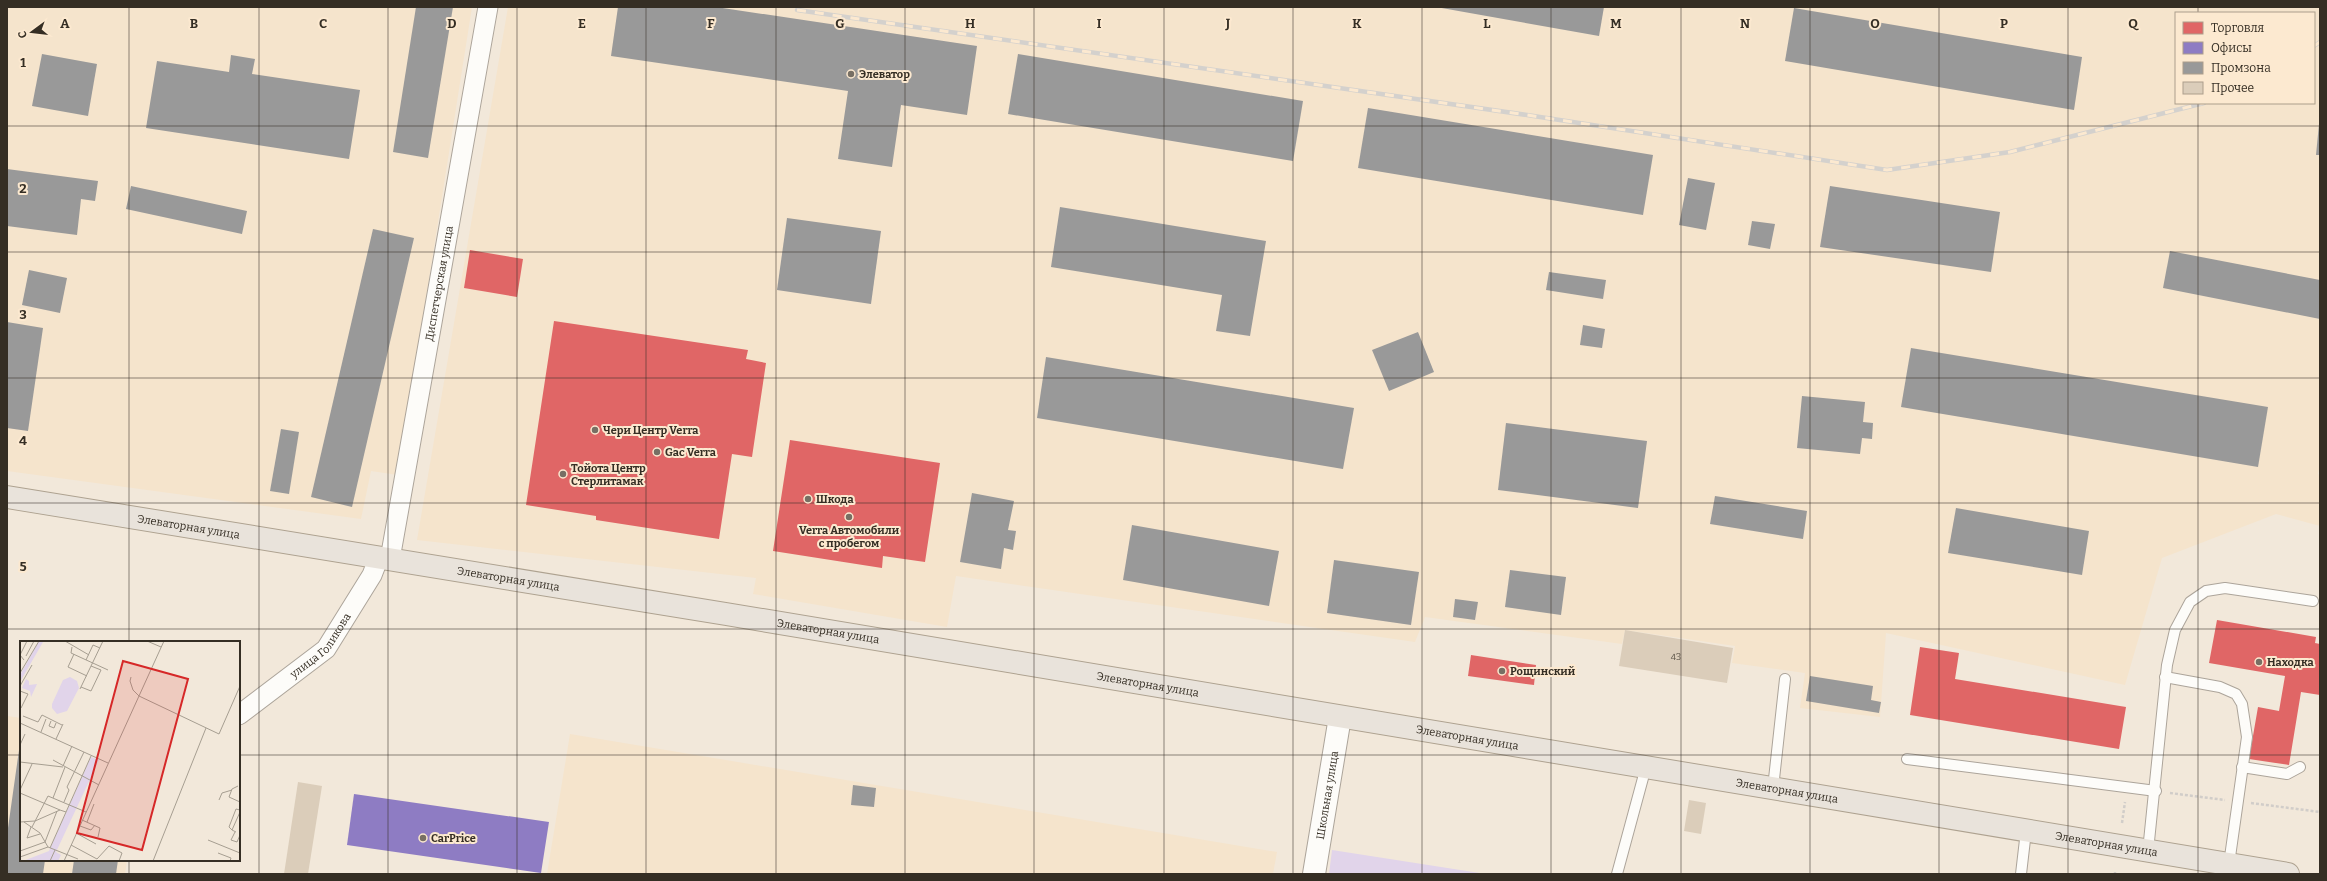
<svg xmlns="http://www.w3.org/2000/svg" width="2327" height="881" font-family="Bitter,serif">
<rect width="100%" height="100%" fill="#f2e8da"/>
<g fill="#f5e4cc" fill-rule="evenodd">
<polygon points="7,7 472,7 398,475 371,471 361,519 7,471"/>
<path d="M508,7h1812v459l-2,8 2,1v51l-44,-12 -114,44 -37,127 -239,-52 -6,84 -80,-9 5,-35 -73,-10 3,-17 -110,-16 -3,14 -197,-27 -10,25 -459,-66 -9,51 -194,-33 3,-16 -339,-38zM2176,13h138v90h-138z"/>
<polygon points="7,716 21,718 21,860 127,860 125,874 7,874"/>
<polygon points="570,734 1277,852 1273,874 547,874"/>
</g>
<polygon fill="#e1d4ea" points="1332,850 1486,874 1329,874"/>
<g fill="#e06666">
<polygon points="470,250 523,259 517,297 464,288"/>
<polygon points="554,321 748,350 746,359 766,363 752,457 732,454 719,539 596,520 596,516 526,505"/>
<polygon points="790,440 940,463 925,562 883,556 882,568 773,551"/>
<polygon points="2217,620 2316,637 2315,643 2320,644 2320,695 2301,692 2289,765 2249,759 2258,707 2279,711 2285,676 2209,663"/>
<polygon points="1920,647 1959,653 1955,679 2126,707 2119,749 1910,715"/>
<polygon points="1471,655 1536,665 1534,685 1468,676"/>
</g>
<polygon fill="#8e7cc3" points="354,794 549,822 541,873 347,845"/>
<g fill="#999">
<polygon points="416,7 453,7 428,158 393,152"/>
<polygon points="618,7 716,7 977,46 967,115 901,105 892,167 838,159 848,91 611,56"/>
<polygon points="1436,7 1604,7 1599,36"/>
<polygon points="1794,8 2082,57 2074,110 1785,61"/>
<polygon points="42,54 97,64 88,116 32,106"/>
<polygon points="1018,54 1303,101 1293,161 1008,114"/>
<polygon points="231,55 255,59 252,74 360,90 349,159 146,128 157,61 229,72"/>
<polygon points="1368,108 1653,155 1643,215 1358,168"/>
<polygon points="2319,124 2320,124 2320,155 2316,155"/>
<polygon points="7,169 98,181 95,201 81,199 77,235 7,226"/>
<polygon points="1688,178 1715,183 1706,230 1679,225"/>
<polygon points="131,186 247,211 242,234 126,209"/>
<polygon points="1830,186 2000,212 1991,272 1820,247"/>
<polygon points="1060,207 1266,241 1250,336 1216,331 1222,295 1051,267"/>
<polygon points="787,218 881,231 871,304 777,290"/>
<polygon points="1752,221 1775,224 1770,249 1748,245"/>
<polygon points="373,229 414,238 352,507 311,497"/>
<polygon points="2170,251 2320,280 2320,319 2163,288"/>
<polygon points="29,270 67,278 60,313 22,305"/>
<polygon points="1549,272 1606,280 1603,299 1546,290"/>
<polygon points="7,322 43,328 28,431 7,428"/>
<polygon points="1583,325 1605,329 1602,348 1580,345"/>
<polygon points="1418,332 1434,372 1389,391 1372,350"/>
<polygon points="1911,348 2268,407 2258,467 1901,407"/>
<polygon points="1046,357 1354,408 1343,469 1037,418"/>
<polygon points="1802,396 1865,402 1863,422 1873,423 1872,439 1862,438 1860,454 1797,448"/>
<polygon points="1506,423 1647,441 1638,508 1498,490"/>
<polygon points="281,429 299,432 289,494 270,491"/>
<polygon points="972,493 1014,501 1008,530 1016,531 1013,550 1004,548 1001,569 960,562"/>
<polygon points="1715,496 1807,511 1803,539 1710,524"/>
<polygon points="1956,508 2089,531 2082,575 1948,553"/>
<polygon points="1132,525 1279,551 1269,606 1123,580"/>
<polygon points="1334,560 1419,572 1411,625 1327,613"/>
<polygon points="1510,570 1566,577 1561,615 1505,607"/>
<polygon points="1455,599 1478,602 1475,620 1453,617"/>
<polygon points="1810,676 1873,686 1871,700 1881,702 1879,713 1806,701"/>
<polygon points="20,743 21,860 45,860 43,874 7,874 7,835"/>
<polygon points="853,785 876,788 874,807 851,805"/>
<polygon points="74,860 118,860 116,874 72,874"/>
</g>
<g fill="#dbcdba">
<polygon points="1625,630 1733,648 1727,683 1619,666"/>
<polygon points="298,782 322,786 308,874 284,874"/>
<polygon points="1689,800 1706,803 1701,834 1684,831"/>
</g>
<g fill="none" stroke-linecap="round" stroke-linejoin="round">
<defs>
<g id="service">
<polyline points="2165,677 2220,687 2236,694 2242,704 2247,737 2229,864"/>
<polyline points="1907,759 2156,791"/>
<polyline points="2242,767 2287,774 2300,767"/>
<polyline points="1773,788 1785,679"/>
<polyline points="2148,851 2167,665 2175,630 2190,602 2206,591 2225,588 2313,601"/>
<polyline points="1617,874 1646,767"/>
<polyline points="2021,874 2026,831"/>
</g>
<g id="minor">
<path id="s1" d="M390,559l98,-552"/>
<path id="s2" d="M239,715l87,-66 46,-74 7,-18"/>
</g>
<g id="tertiary">
<path id="s3" d="M1314,874l26,-157"/>
</g>
<g id="primary">
<path id="s4" d="M7,497l719,117 1562,260"/>
</g>
</defs>
<use href="#service" stroke="#aca49a" stroke-width="12"/>
<use href="#minor" stroke="#aca49a" stroke-width="21"/>
<use href="#tertiary" stroke="#aca49a" stroke-width="24"/>
<use href="#primary" stroke="#aea290" stroke-width="24"/>
<g stroke="#d1cdc9" stroke-width="2.5" stroke-dasharray="3 2" stroke-linecap="butt">
<polyline points="2170,793 2225,800"/>
<polyline points="2251,803 2320,812"/>
<polyline points="2122,823 2125,802"/>
<polyline points="2115,874 2115,872"/>
</g>
<use href="#service" stroke="#fdfcf9" stroke-width="10"/>
<use href="#minor" stroke="#fdfcf9" stroke-width="19"/>
<use href="#tertiary" stroke="#fdfcf9" stroke-width="22"/>
<use href="#primary" stroke="#e9e3db" stroke-width="22"/>
<defs>
<g id="rail">
<polyline points="797,10 1527,115 1887,170 2010,152 2204,103"/>
<polyline points="2314,46 2320,42"/>
</g>
</defs>
<use href="#rail" stroke="#d4d1cd" stroke-width="4.5"/>
<use href="#rail" stroke="#fce9d0" stroke-width="3" stroke-dasharray="9" stroke-linecap="butt"/>
</g>
<path fill="none" stroke="#352e24" stroke-width="1" stroke-opacity="0.55" d="M129,7v635M259,7v867M388,7v867M517,7v867M646,7v867M776,7v867M905,7v867M1034,7v867M1164,7v867M1293,7v867M1422,7v867M1551,7v867M1681,7v867M1810,7v867M1939,7v867M2068,7v867M2198,7v6M2198,103v771M7,126h2313M7,252h2313M7,378h2313M7,503h2313M7,629h2313M7,755h14M239,755h2081M129,860v14"/>
<g fill="#776f64" stroke="#fce9d0" stroke-width="1.5">
<circle cx="851" cy="74" r="4"/>
<circle cx="595" cy="430" r="4"/>
<circle cx="657" cy="452" r="4"/>
<circle cx="563" cy="474" r="4"/>
<circle cx="808" cy="499" r="4"/>
<circle cx="849" cy="517" r="4"/>
<circle cx="2259" cy="662" r="4"/>
<circle cx="1502" cy="671" r="4"/>
<circle cx="423" cy="838" r="4"/>
</g>
<g text-anchor="middle" dominant-baseline="central" stroke-width="4" stroke-linejoin="round" paint-order="stroke">
<g font-size="9" fill="#5e564a">
<text x="1676" y="657">43</text>
</g>
<g font-size="11" font-weight="bold" fill="#352e24" stroke="#fce9d0" text-anchor="start">
<text x="859" y="74">Элеватор</text>
<text x="603" y="430">Чери Центр Verra</text>
<text x="665" y="452">Gac Verra</text>
<text x="571" y="468">Тойота Центр<tspan x="571" dy="13">Стерлитамак</tspan></text>
<text x="816" y="499">Шкода</text>
<text x="849" y="530" text-anchor="middle">Verra Автомобили<tspan x="849" dy="13">с пробегом</tspan></text>
<text x="2267" y="662">Находка</text>
<text x="1510" y="671">Рощинский</text>
<text x="431" y="838">CarPrice</text>
</g>
<g font-size="11" fill="#352e24" stroke="#fce9d0">
<text stroke="none"><textPath href="#s1" startOffset="280">Диспетчерская улица</textPath></text>
<text stroke="none"><textPath href="#s4" startOffset="184">Элеваторная улица</textPath></text>
<text stroke="none"><textPath href="#s4" startOffset="508">Элеваторная улица</textPath></text>
<text stroke="none"><textPath href="#s4" startOffset="832">Элеваторная улица</textPath></text>
<text stroke="none"><textPath href="#s2" startOffset="108">улица Голикова</textPath></text>
<text stroke="none"><textPath href="#s4" startOffset="1156">Элеваторная улица</textPath></text>
<text stroke="none"><textPath href="#s4" startOffset="1480">Элеваторная улица</textPath></text>
<text stroke="none"><textPath href="#s4" startOffset="1804">Элеваторная улица</textPath></text>
<text stroke="none"><textPath href="#s3" startOffset="80">Школьная улица</textPath></text>
<text stroke="none"><textPath href="#s4" startOffset="2128">Элеваторная улица</textPath></text>
</g>
</g>
<g transform="translate(20 641)">
<rect width="220" height="220" fill="#f2e8da"/>
<path d="M19,0l4,1 -23,40v-7zM50,36l7,4 2,7 -12,23 -10,3 -5,-6v-4l11,-24zM6,38l3,2v4l8,-1 -6,13 -1,-6 -8,-3zM71,116l8,3 -43,92 5,3 -3,6h-35l26,-10z" fill="#e1d4ea"/>
<path fill="none" stroke="#a69e91" stroke-width="1" d="M45,0l24,14M127,0l14,6M52,6l-1,6 37,17M54,13l-6,13 19,9M6,15l8,-15M4,19l-4,-5 7,-14M66,19l7,-15 7,3M0,32l19,-32M111,36l-1,4 3,9 6,6M0,45l12,-21M61,46l10,4 10,-21 -10,-4M60,48l23,-48M0,50l8,3 -7,14M119,55l80,38 21,-48M3,75l15,6 4,-7 20,10M31,80l-2,5 5,2 2,-5M0,82l88,40M21,91l5,-13M36,98l7,-15M0,104l5,-11M33,119l46,25M0,121l43,5M43,125l9,-20M218,145l-6,3 -3,8 11,5M0,149l12,-26M0,152l40,17M33,157l12,-31M199,159l3,-7 10,-3M44,161l5,-12 -2,-3 17,-35M62,179l18,8 -2,9M0,181l15,-1 25,-11 6,2M4,181l16,11 8,14 30,12M67,181l7,-18M60,185l11,4 4,-5M11,186l-4,11 13,-4M12,186l16,-31 38,16M212,189l-3,-3 7,-18 4,1M215,191l-4,8 6,2 3,-7M216,191l-4,-2 8,-18M56,192l20,11M188,199l32,13M51,204l26,14 12,-13 13,7 -3,8M30,207l41,-92M0,210l25,-9 12,-31M198,212l13,5 -1,3M0,216l28,-10M30,220l5,-11M44,220l100,-220M133,220l53,-133"/>
<path fill="#d62828" fill-opacity="0.15" stroke="#d62828" stroke-width="2" d="M103,20l65,18 -46,171 -65,-17z"/>
<rect width="220" height="220" fill="none" stroke="#352e24" stroke-width="2"/>
</g>
<g font-size="13" text-anchor="middle" font-weight="bold" fill="#352e24" stroke="#fce9d0" stroke-width="4" stroke-linejoin="round" paint-order="stroke">
<text x="65" y="28">A</text>
<text x="194" y="28">B</text>
<text x="323" y="28">C</text>
<text x="452" y="28">D</text>
<text x="582" y="28">E</text>
<text x="711" y="28">F</text>
<text x="840" y="28">G</text>
<text x="970" y="28">H</text>
<text x="1099" y="28">I</text>
<text x="1228" y="28">J</text>
<text x="1357" y="28">K</text>
<text x="1487" y="28">L</text>
<text x="1616" y="28">M</text>
<text x="1745" y="28">N</text>
<text x="1875" y="28">O</text>
<text x="2004" y="28">P</text>
<text x="2133" y="28">Q</text>
<text x="23" y="67">1</text>
<text x="23" y="193">2</text>
<text x="23" y="319">3</text>
<text x="23" y="445">4</text>
<text x="23" y="571">5</text>
</g>
<rect width="2327" height="881" fill="none" stroke="#352e24" stroke-width="16"/>
<rect x="2175" y="12" width="140" height="92" fill="#fce9d0" stroke="#ac9e8b"/>
<rect x="2183" y="22" width="20" height="12" fill="#e06666" stroke="#ac9e8b"/>
<text x="2211" y="32" font-size="12" fill="#352e24">Торговля</text>
<rect x="2183" y="42" width="20" height="12" fill="#8e7cc3" stroke="#ac9e8b"/>
<text x="2211" y="52" font-size="12" fill="#352e24">Офисы</text>
<rect x="2183" y="62" width="20" height="12" fill="#999999" stroke="#ac9e8b"/>
<text x="2211" y="72" font-size="12" fill="#352e24">Промзона</text>
<rect x="2183" y="82" width="20" height="12" fill="#dbcdba" stroke="#ac9e8b"/>
<text x="2211" y="92" font-size="12" fill="#352e24">Прочее</text>
<g transform="translate(32 32) rotate(255)" stroke="#fce9d0" stroke-width="3" paint-order="stroke">
<path d="M0-3L7 15L0 10L-7 15Z" fill="#352e24"/>
<text y="-6" font-size="11" font-weight="bold" text-anchor="middle" fill="#352e24">С</text>
</g>
</svg>
